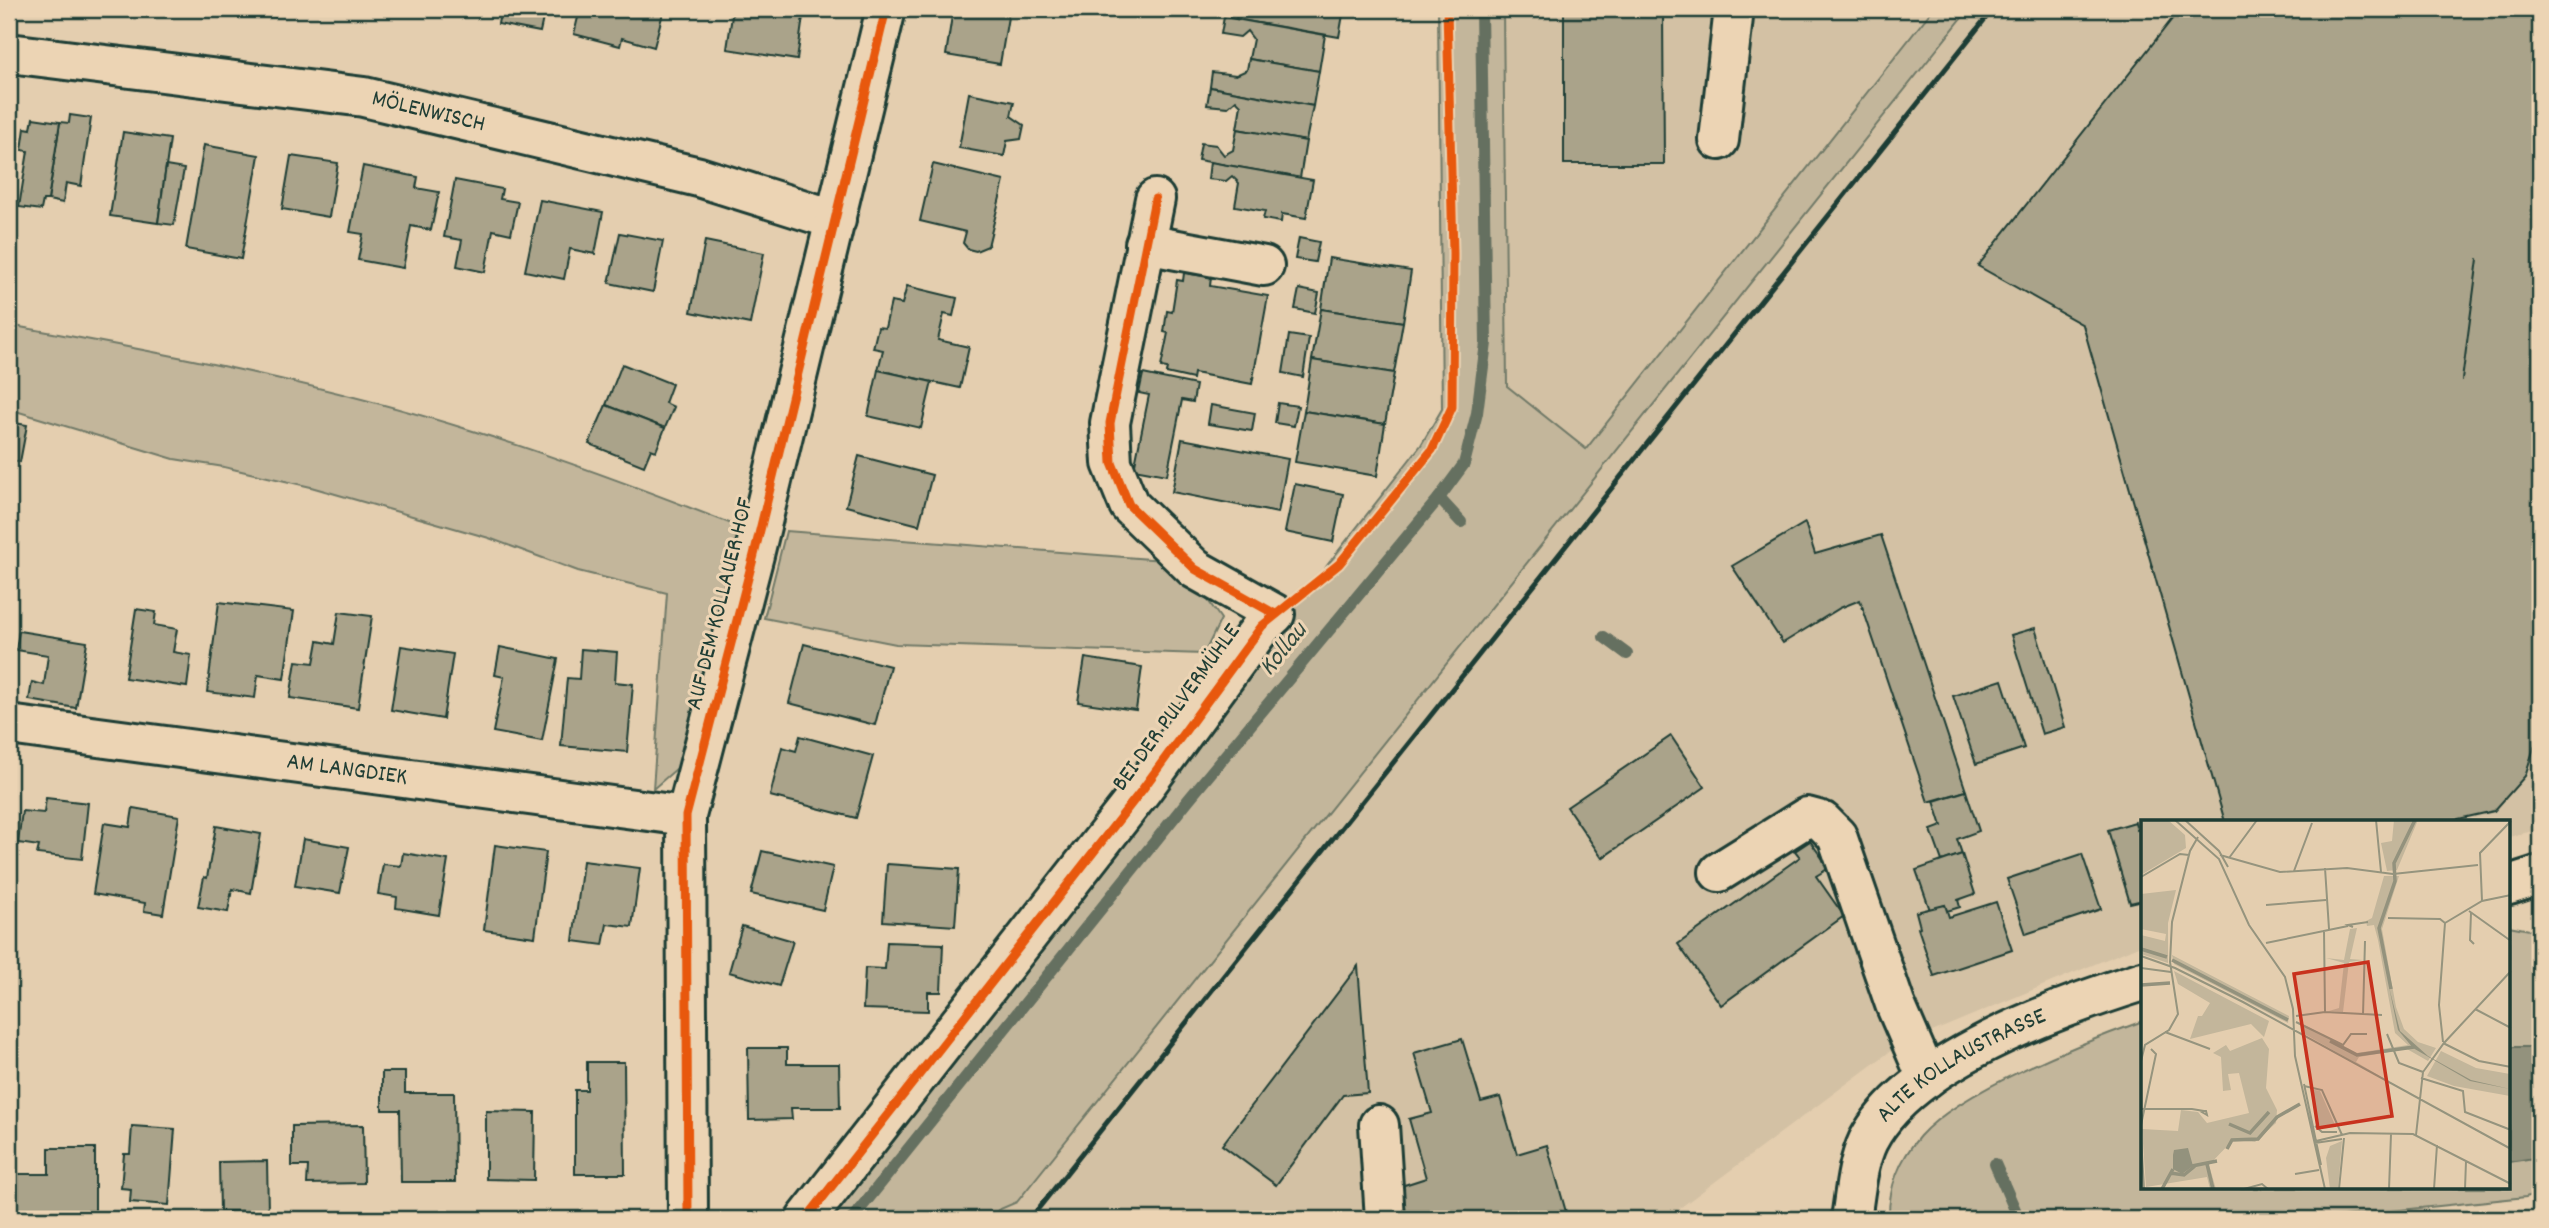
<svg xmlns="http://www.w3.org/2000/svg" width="2549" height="1228" font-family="Dekko,sans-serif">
<rect width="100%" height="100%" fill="#e4ceaf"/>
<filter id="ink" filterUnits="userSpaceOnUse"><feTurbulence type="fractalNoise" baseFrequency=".0143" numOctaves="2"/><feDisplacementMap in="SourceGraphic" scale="14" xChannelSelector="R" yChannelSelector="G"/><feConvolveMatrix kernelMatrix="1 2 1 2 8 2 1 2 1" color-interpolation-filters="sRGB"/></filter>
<g filter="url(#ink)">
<g fill="#d3c1a4">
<polygon points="1503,9 1933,9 1586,449 1507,386"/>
<polygon points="1969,9 2540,9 2540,829 2509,837 2509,822 2143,822 2143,944 1896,1047 1665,1219 991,1219 998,1210 1017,1202"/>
</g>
<g fill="#c3b69b" stroke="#717a68" stroke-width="2">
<polygon points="1438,9 1503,9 1507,386 1586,449 1933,9 1969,9 1017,1202 998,1210 991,1219 817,1219 1421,445 1442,409"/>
<path d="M9,325c156,28 313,58 464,106 91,28 180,62 269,97l-59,235 -30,26 14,-196 -89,-22 -89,-33 -178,-51 -87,-20 -50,-8 -165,-50z"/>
<polygon points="786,531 1163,560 1198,586 1221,619 1204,654 896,644 764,618"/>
<path d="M2509,926l31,6v260l-14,5 -212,22h-425c-1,-31 11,-60 31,-83 41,-46 164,-94 223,-115v167h366z"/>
</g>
<polygon fill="#93927d" stroke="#657060" stroke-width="2" points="2509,1047 2540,1047 2540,1157 2509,1162"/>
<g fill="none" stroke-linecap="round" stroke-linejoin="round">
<g stroke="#657060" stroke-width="12">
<polyline points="1439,498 1461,522"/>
<polyline points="1604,637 1627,654"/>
<polyline points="1995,1164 2019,1219"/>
<polyline points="852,1219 1189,799 1439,498 1464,464 1477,413 1486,343 1481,9"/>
</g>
</g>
<g fill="#aaa38a" stroke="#1f3d34" stroke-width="2">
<polygon points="219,9 276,9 275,17"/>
<polygon points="486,9 545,9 540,32 498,24 500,13"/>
<polygon points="580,9 664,9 654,47 622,38 620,46 574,34"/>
<polygon points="733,9 804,9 797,60 727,49"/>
<polygon points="953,9 1009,11 1000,64 946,55"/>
<polygon points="1238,9 1258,9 1264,16 1272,9 1344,9 1339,37 1236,19"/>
<polygon points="1564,9 1663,9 1664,164 1564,164"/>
<polygon points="2180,9 2540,9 2540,729 2525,776 2494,811 2445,822 2225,822 2083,325 1978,266"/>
<polygon points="1224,17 1325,35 1319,71 1249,59 1253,39 1247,31 1240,37 1221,34"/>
<polygon points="1249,59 1319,71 1313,106 1210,87 1212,72 1236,75 1247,70"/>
<polygon points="1210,87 1313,106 1306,141 1237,129 1241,105 1236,100 1228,107 1207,105"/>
<polygon points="969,93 1014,102 1011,116 1024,125 1021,139 1007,141 1004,156 959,148"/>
<polygon points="70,115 91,118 81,186 66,183 63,203 48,200 60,122 69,123"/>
<polygon points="33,118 60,122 48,200 43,200 41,210 19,207 28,151 22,150 25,128 31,129"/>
<polygon points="1237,129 1306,141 1300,178 1198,160 1201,143 1216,145 1224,155 1233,150"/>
<polygon points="123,132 170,139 158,223 110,216"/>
<polygon points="204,145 259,155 241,259 186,249"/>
<polygon points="291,156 338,163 329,217 282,209"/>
<polygon points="1210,162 1313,180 1306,218 1282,214 1281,222 1263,219 1265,211 1235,206 1239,183 1232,176 1226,181 1208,179"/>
<polygon points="933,164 1004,181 988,246 976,251 968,249 963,243 966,232 920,221"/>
<polygon points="166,166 184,169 174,225 158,223"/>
<polygon points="363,166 418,177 416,188 439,192 431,230 411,226 403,268 358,260 363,234 350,232"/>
<polygon points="455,180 502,189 500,199 518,202 511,234 493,230 485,272 457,266 462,240 444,237"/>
<polygon points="540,200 603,212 595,254 570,249 564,279 525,271"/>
<polygon points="620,233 663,241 653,292 609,283"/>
<polygon points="1299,238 1319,242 1315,262 1295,259"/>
<polygon points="705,241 764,253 750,324 691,312"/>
<polygon points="1329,258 1411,271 1403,322 1321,309"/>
<polygon points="1184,273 1211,277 1210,286 1268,296 1252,384 1194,373 1193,379 1166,373 1167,368 1161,367 1168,333 1164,332 1167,311 1172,312 1177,280 1183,281"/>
<polygon points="907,286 957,298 953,316 944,314 938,340 969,347 960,388 878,370 883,350 873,348 878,327 885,328 891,302 902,304"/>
<polygon points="1299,289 1319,293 1315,313 1295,309"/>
<polygon points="1321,309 1403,322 1394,373 1312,360"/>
<polygon points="1289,335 1309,338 1303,377 1283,373"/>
<polygon points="1312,360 1394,373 1385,424 1304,411"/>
<polygon points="622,364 672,384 665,403 674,407 665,428 606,405"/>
<polygon points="878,370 932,382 921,428 868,416"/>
<polygon points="1143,374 1196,385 1193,402 1182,400 1167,475 1134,469 1149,395 1139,393"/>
<polygon points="1278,403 1298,406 1294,426 1275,423"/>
<polygon points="606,405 665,428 656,451 651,449 644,466 589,444"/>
<polygon points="1211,405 1255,413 1252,431 1208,424"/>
<polygon points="1304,411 1385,424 1377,476 1295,462"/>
<polygon points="9,422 27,425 20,462 9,459"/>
<polygon points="1182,439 1288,459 1278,513 1172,492"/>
<polygon points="859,456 932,475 919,525 846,506"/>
<polygon points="1295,484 1343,494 1333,542 1285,532"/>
<polygon points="1805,523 1815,554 1881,535 1966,791 1928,802 1860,600 1840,608 1783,643 1732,566"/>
<polygon points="219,602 294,611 284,679 258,675 255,698 207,692"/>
<polygon points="136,609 156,612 154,625 177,629 173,652 191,655 187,687 125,678"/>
<polygon points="339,612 372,616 358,708 290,698 296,661 314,663 318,641 334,644"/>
<polygon points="2035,628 2065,727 2042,734 2011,635"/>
<polygon points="19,631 87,642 76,708 29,700 32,682 44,685 48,655 16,650"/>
<polygon points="804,644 890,666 875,725 789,703"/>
<polygon points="401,646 453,654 443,719 391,710"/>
<polygon points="500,647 558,659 542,741 493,732 504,677 495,675"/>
<polygon points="581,649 617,652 615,682 633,684 627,752 561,746 567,678 579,679"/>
<polygon points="1085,658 1142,667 1136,710 1078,702"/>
<polygon points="2002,680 2024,748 1976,764 1953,696"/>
<polygon points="800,736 873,756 856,818 770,796 782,747 796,751"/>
<polygon points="1671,736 1705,787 1602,858 1567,807"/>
<polygon points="1966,791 1979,831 1957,839 1962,854 1942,861 1931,830 1942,826 1934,801"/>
<polygon points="46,798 88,803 82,859 37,854 39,846 18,843 22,811 44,813"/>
<polygon points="133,808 179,816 163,914 144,911 145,903 93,894 104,823 130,827"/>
<polygon points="2135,822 2137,830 2143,828 2143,900 2130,903 2108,830"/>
<polygon points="216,826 261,834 251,893 232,889 228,912 198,907 204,877 207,878"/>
<polygon points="303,839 349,847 340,893 295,886"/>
<polygon points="1810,841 1829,868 1816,876 1844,916 1721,1005 1678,944 1800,857 1795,851"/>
<polygon points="495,845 546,852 535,937 484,930"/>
<polygon points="762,851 833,867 823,910 751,894"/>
<polygon points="403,853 448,860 439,915 396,908 397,897 378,894 383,864 401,866"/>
<polygon points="1962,854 1975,894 1958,900 1960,907 1947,911 1945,905 1930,910 1916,870"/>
<polygon points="2082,854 2101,909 2026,934 2007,879"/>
<polygon points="583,861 640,868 632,927 607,924 603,945 573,941"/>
<polygon points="887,864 959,869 955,926 883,921"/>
<polygon points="1996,902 2012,950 1934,976 1918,928 1920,927 1916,912 1945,905 1949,917"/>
<polygon points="742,926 793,941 779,986 729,972"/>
<polygon points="887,942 943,944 941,992 928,992 928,1011 863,1009 865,968 885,969"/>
<polygon points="1358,966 1368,1093 1343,1095 1276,1185 1222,1145"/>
<polygon points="1462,1039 1481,1102 1500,1097 1517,1154 1547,1145 1568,1219 1404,1219 1395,1188 1426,1178 1409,1119 1432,1113 1414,1053"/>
<polygon points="748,1048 787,1048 787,1064 839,1064 840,1108 791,1108 792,1119 749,1120"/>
<polygon points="587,1062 624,1062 625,1174 575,1174 575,1090 587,1090"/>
<polygon points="382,1072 405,1072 405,1093 454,1093 455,1182 401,1182 400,1110 382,1110"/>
<polygon points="486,1111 535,1112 534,1180 486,1179"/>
<polygon points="363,1125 364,1183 307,1184 308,1166 292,1166 292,1126"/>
<polygon points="132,1126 175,1129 169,1205 130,1202 131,1189 121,1188 124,1154 130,1154"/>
<polygon points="49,1148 95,1148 95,1219 9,1219 9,1174 49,1174"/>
<polygon points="267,1161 268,1211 220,1211 219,1162"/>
</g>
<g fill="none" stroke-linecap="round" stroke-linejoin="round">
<defs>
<g id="minor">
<path id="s1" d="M9,53l355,44 335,80 137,43"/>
<polyline points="1719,140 1734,9"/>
<polyline points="1145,244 1264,266"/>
<path id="s2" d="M9,725l677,91"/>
<polyline points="1719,872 1807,817 1822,821 1837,836 1895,1004 1927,1078"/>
<polyline points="2509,885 2540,875"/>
<polyline points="1379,1125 1385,1219"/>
<polyline points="688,1219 686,816 754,555 886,9"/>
<polyline points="806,1219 1142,790 1262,626 1275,614 1195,569 1129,505 1112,463 1110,423 1155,199"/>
<path id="s3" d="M1851,1219c4,-24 6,-55 17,-78 42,-81 192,-134 275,-160"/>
</g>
</defs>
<use href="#minor" stroke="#1f3d34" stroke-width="44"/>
<use href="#minor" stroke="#ecd4b4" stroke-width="38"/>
<polyline stroke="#1f3d34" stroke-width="2" points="2462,380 2478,259"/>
<polyline stroke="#1f3d34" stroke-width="5" points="1030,1219 1993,9"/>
<defs>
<g id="cycleway">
<polyline points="1155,199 1110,423 1112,463 1129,505 1195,569 1275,614"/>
<polyline points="688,1219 686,816 754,555 886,9"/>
<polyline points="806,1219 1142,790 1262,626 1339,564 1432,450 1452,407 1453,253 1447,9"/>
</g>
</defs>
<use href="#cycleway" stroke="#ecd4b4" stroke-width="13"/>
<use href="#cycleway" stroke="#e8590c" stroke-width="9"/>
</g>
</g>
<g text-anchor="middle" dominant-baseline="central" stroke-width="6" stroke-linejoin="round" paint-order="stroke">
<g font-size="24" fill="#1f3d34" stroke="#ecd4b4">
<text stroke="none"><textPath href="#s1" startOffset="424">MÖLENWISCH</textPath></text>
<text transform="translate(721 604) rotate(-76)">AUF DEM KOLLAUER HOF</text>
<text transform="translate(1177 708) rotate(-54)">BEI DER PULVERMÜHLE</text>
<text stroke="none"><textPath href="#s2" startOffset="341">AM LANGDIEK</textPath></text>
<text stroke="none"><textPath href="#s3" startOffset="203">ALTE KOLLAUSTRASSE</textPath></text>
</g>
<g font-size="26" font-style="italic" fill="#304a3f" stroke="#ecd4b4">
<text transform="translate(1284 650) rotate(-51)">Kollau</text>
</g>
</g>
<g transform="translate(2141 820)">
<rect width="369" height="369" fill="#e4ceaf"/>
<path d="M0,0h27l17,15 1,13 -45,27zM253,0h24l-21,50 -10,1 -6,-28 11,-2zM243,56h15l-17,53 14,78 8,22 14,13 18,6 -8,13 -21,-12 -48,8 -3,5 61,36 -116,-66v-9l56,30 51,-8 -13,-12 -17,-93 -4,-15 -7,1 -1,-5 6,-3zM35,70l-8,33v40l-27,-9v-19l24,6 1,-7 -25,-5v-35zM216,108l-7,31 13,1 -14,2 -6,50 -14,-1 10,-3 5,-45 -18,-5 18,2 6,-31zM31,135l117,61 -1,7 -114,-59zM33,151l95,50 -5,16 -13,-13 -61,15 8,-23h4l8,-13 -32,-19zM121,218l7,11 -3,39 11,22 -1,13 -21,19 -22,-2 -24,25 7,24h-6l-3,-12 -61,10 -4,-58 36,2 3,-21 17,2 9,11 42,-10 -10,-40 -11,1 3,16 -8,1 -2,-34 -8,-4 13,-8 4,6zM300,231l35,17 34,6v22l-56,-10 -27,-10zM169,269l10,2 16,36h-16zM201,321l-4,48h-8l-4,-31 4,-12z" fill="#c3b69b"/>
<path d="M248,167l11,44 28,25 43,24 39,9 -40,-8 -57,-33 -15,-18zM47,328l5,18 -11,8 -9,-5v-14l1,-5z" fill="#93927d"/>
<path fill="none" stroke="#93927d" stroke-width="3.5" d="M0,129l26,8M31,140l116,60M0,165l29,-2M250,169l-12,-61 16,-47 -1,-18 21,-43M189,221l27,14 57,-8M88,304l21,9 19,-21M86,329l5,-9 26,-1 19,-22 23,-13M66,344l6,25M51,346l25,-5M29,353l14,2 11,-9M21,369l11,-20"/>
<path fill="none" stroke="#95947e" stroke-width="2" d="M34,0l44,39 30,66 36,52 8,32 2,47 30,133M44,0l34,31 9,16M235,0l5,52M79,35l60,17 67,-4 46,6 85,-9M88,38l28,-38M184,48l4,61M153,51l18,-48M0,57l39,-23 9,1M341,81l-2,-48 31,-32M125,85l60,-5M328,91l42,30M330,93l-1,27 4,4M247,98l52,1 5,4M304,103l37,-22 29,-6M212,107l-5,-2 20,-3M183,110l1,82M125,123l82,-17M0,136l34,12 68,34 268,147M0,148l30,4M334,189l36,19M222,195l2,-74M155,196l29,-4 57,3M155,202l47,23 8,-11h16M24,212l45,17M246,214l12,29 24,9M302,222l-4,-37 6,-82M302,223l36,18 32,6M0,241l4,-16 24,-15 9,-16 -8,-52 2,-40 18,-71 8,-14M280,258l42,13 2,21 46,18M163,264l17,81M163,266l18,4 20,45M0,289h51l12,2h2l1,4 -7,-4M0,305l15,-71 -5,-5M174,306l7,6h15M275,315l7,-63 21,-29 67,-72M0,317l3,52M175,321l34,-8 63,1 98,50M174,323l27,-4M154,354l24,-4M103,369l18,-5 6,5M198,369l5,-51M248,369l2,-55M293,369l3,-44M324,369l1,-28"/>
<path fill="#c8321e" fill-opacity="0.15" stroke="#c8321e" stroke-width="3.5" d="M227,142l24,154 -74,12 -24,-154z"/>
<rect width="369" height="369" fill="none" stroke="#1f3d34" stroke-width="3.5"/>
</g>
<rect width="2549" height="1228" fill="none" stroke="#ecd4b4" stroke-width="35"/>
<rect x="18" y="18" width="2514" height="1193" fill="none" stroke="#1f3d34" stroke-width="2.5" filter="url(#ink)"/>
</svg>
